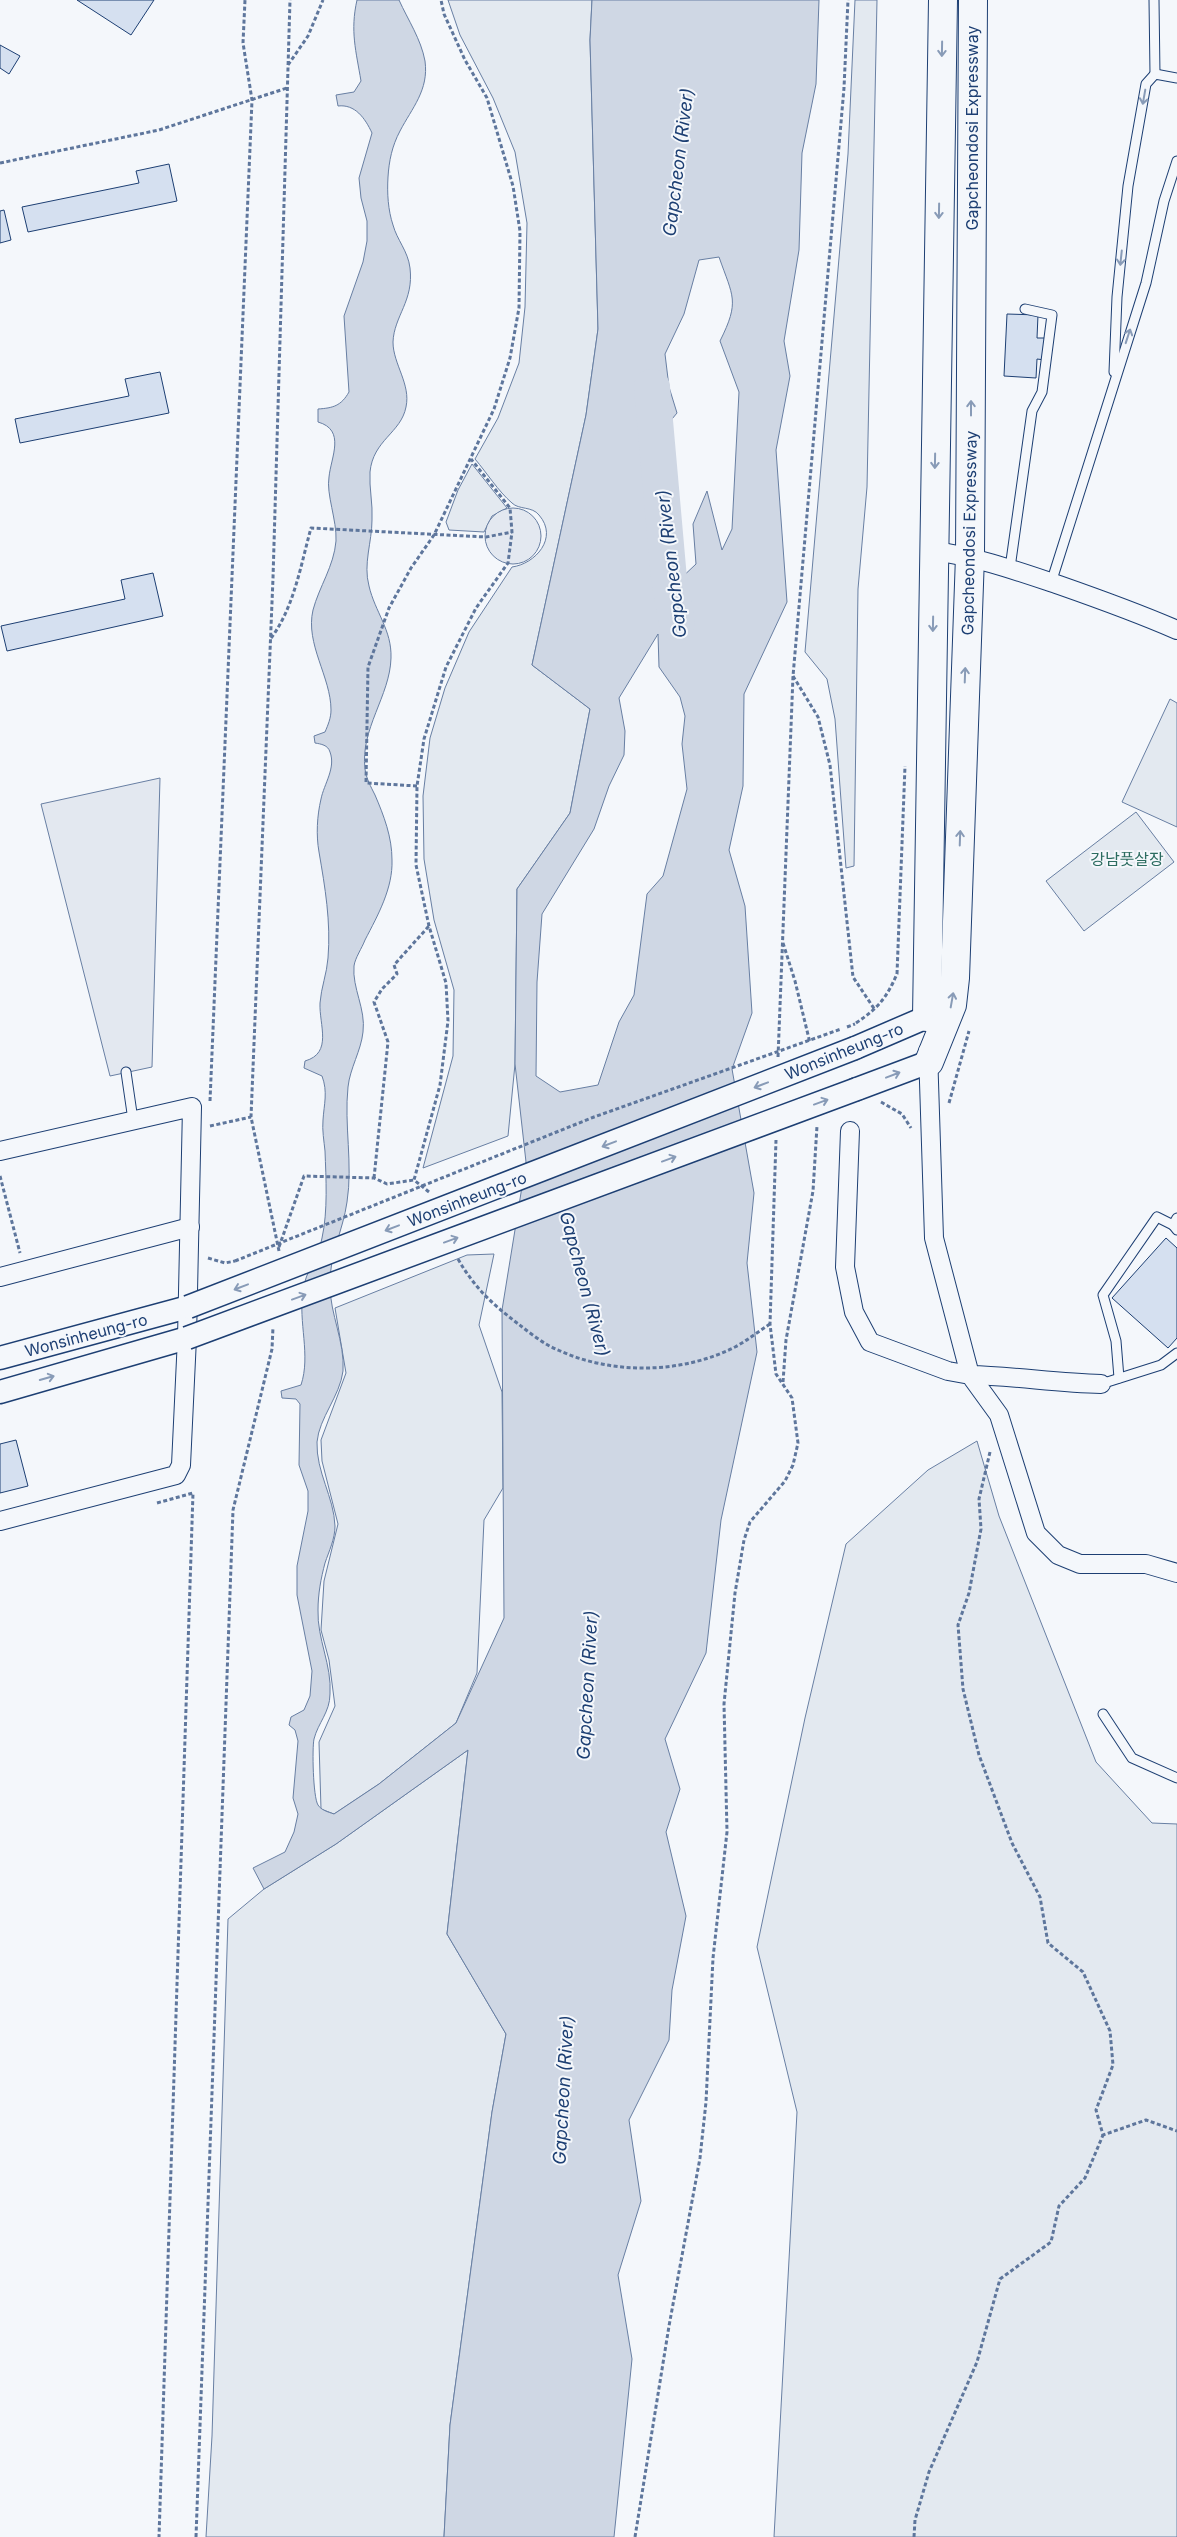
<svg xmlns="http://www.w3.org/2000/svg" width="1177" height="2537" font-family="Inter,'Noto Sans KR',sans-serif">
<rect width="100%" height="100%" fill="#f4f7fb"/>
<g fill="#e3e9f0" stroke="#687fa3">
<path d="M448,0h144l-2,40 8,289 -12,86 -54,250 58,44 -20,104 -53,76 -2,175 -7,72 -85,32 30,-112 1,-66 -20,-70 -10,-61 -1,-63 7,-58 15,-50 24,-56 43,-65c23,-3 47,-29 27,-52 -7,-9 -20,-5 -27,-12 -14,-12 -25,-30 -37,-44l23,-41 21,-55 6,-56 2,-84 -12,-71 -22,-54 -33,-63z"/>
<polygon points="855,0 877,0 867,487 858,589 854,866 846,868 835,719 827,679 805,652 848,154"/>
<polygon points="472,464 507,508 492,516 484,532 449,530 446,522 458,490"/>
<polygon points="1170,699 1177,703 1177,827 1122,802"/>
<polygon points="1136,812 1174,862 1084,931 1046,881"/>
<polygon points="494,1254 479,1325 502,1392 503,1488 484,1520 477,1673 456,1723 379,1784 334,1814 321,1809 319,1742 335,1706 329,1660 321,1630 324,1581 338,1524 322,1461 321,1440 346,1373 335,1308 467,1255"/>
<polygon points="977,1441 999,1516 1096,1762 1152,1823 1177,1824 1177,2537 774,2537 797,2112 757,1947 805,1718 846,1544 928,1470"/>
<polygon points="468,1750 447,1934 506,2034 492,2112 450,2425 444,2537 206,2537 212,2436 228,1919 264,1889 336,1844"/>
</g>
<g fill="#e3e8f0" stroke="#687fa3">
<circle cx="513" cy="536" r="28"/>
<polygon points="160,778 152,1067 110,1076 41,804"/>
</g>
<path fill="#cfd7e4" stroke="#687fa3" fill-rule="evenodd" d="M357,0h42c9,20 22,39 26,61 4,29 -13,47 -25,70 -8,15 -11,30 -12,46 -1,16 0,33 5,48 4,15 15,26 17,43 4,33 -16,48 -17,74 0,22 18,42 13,65 -5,26 -33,33 -36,65 -1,16 3,32 2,48 0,22 -9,44 -3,66 6,26 23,44 22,72 -1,38 -31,71 -26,111 1,9 6,18 10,26 9,21 17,42 17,65 1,28 -14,55 -27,80 -3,8 -10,18 -11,26 -2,22 12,43 9,66 -2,19 -13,36 -15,55 -4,38 5,77 -1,115 -4,29 -18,53 -17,84 0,28 15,56 13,85 -3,25 -24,47 -26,71 -1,30 17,55 18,84 0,13 -6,25 -10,37 -4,15 -7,31 -7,47 -1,29 14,55 12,84 0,18 -12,29 -16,45 -2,9 -1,58 4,66 3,5 10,7 16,9l45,-30 77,-61 48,-105 -2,-308 24,-148 -11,-98 2,-175 53,-76 20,-104 -58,-44 54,-250 12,-86 -8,-289 2,-40h227l-3,84 -14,69 -3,97 -15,91 6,35 -14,74 11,152 -43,92 -1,92 -14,64 16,56 7,107 -20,56 22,124 -7,70 10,89 -36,168 -15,133 -41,86 15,50 -14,43 20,84 -14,74 -3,50 -40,80 12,81 -23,74 14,84 -18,178h-170l6,-112 42,-313 14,-78 -59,-100 21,-184 -132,94 -72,45 -11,-21 32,-16 9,-20 4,-18 -5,-16 5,-57 -3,-11 -6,-5 2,-8 13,-7 6,-14 2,-25 -15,-76v-29l11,-55v-20l-9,-26 1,-61 -4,-5 -14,-1 -1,-7 20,-6c10,-30 -3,-63 2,-94 2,-20 16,-34 19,-53 6,-27 4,-60 3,-87 -1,-10 -3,-21 -2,-31 1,-16 5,-28 -1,-44l-18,-8 1,-7c28,-8 14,-36 15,-58 1,-15 7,-30 8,-45 3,-36 -3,-71 -9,-106 -3,-17 -2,-36 2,-53 3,-15 15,-31 9,-47 -2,-7 -9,-8 -15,-9l-1,-7 11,-4c3,-7 6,-14 6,-22 0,-33 -26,-66 -18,-100 6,-23 21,-44 23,-69 1,-21 -10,-47 -7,-64 2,-20 17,-47 -11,-55v-13c15,-1 23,-3 31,-17l-5,-76 19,-54 4,-21v-20l-6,-23 -2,-20 13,-45c-7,-15 -17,-29 -34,-27l-2,-11 18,-3 7,-11c-5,-30 -11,-50 -4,-81zM719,257c14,40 21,44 1,84l19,51 -7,137 -10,21 -15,-59 -14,33 3,40 -19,18 -26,-25 6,-32 -9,-32 -1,-44 30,-36 -8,-26 -4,-33 19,-40 15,-54zM658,634l1,33 21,30 5,19 -3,28 5,45 -24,87 -16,18 -13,101 -15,27 -21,63 -38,7 -24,-16 1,-94 5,-68 52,-85 15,-43 15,-31 1,-24 -6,-33z"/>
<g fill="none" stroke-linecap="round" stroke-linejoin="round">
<polyline stroke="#cfd7e4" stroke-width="36" points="652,387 669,579 677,623"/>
</g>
<g fill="#d5e0f0" stroke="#1d3f73">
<polygon points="77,0 154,0 131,35"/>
<polygon points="0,45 20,56 9,74 0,68"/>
<polygon points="169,164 177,201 28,232 22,207 139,183 136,171"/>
<polygon points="4,210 11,240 0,243 0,211"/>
<polygon points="1007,314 1038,315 1037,338 1046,338 1045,360 1037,359 1036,378 1004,376"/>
<polygon points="160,372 169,413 20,443 15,419 129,396 125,379"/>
<polygon points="153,573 163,616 7,651 1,626 125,599 121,580"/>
<polygon points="1166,1238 1177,1248 1177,1338 1168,1348 1112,1298"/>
<polygon points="16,1440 28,1486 0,1493 0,1444"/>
</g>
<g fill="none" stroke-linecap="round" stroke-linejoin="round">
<defs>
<g id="service">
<polyline points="1154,0 1155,74"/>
<polyline points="1114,372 1117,297 1128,186 1146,84 1155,74 1177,78"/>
<polyline points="1010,568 1032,411 1042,392 1052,315 1025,309"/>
<polyline points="1051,583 1146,283 1164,201 1177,161"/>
<polyline points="126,1072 133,1120"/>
<polyline points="1177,1218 1173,1225 1177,1230"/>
<polyline points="1119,1378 1116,1341 1103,1295 1157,1217 1173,1225"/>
<polyline points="1101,1384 1161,1365 1177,1353"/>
<polyline points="1103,1714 1132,1758 1177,1778"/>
</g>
<g id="minor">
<path d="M934,551c44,6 83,20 125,34 40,14 79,28 118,45"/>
<path d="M928,1051l6,187 36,137c44,1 87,8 131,9"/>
<polyline points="850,1131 845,1267 854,1312 870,1342 948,1371 970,1375 999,1415 1036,1533 1058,1555 1080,1564 1146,1564 1177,1573"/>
<polyline points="0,1151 192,1107 187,1338 181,1465 176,1475 0,1521"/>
<polyline points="0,1277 190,1227"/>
</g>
<g id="tertiary">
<polyline points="855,1048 927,1017"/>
<polyline points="857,1089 929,1062"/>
<polyline points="0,1358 188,1307"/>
<polyline points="0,1392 187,1338"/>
</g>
<g id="primary">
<polyline points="927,1017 943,0"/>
<polyline points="929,1062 952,1005 955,978 970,556 973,0"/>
</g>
</defs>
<use href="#service" stroke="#1d3f73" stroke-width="11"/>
<use href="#minor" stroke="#1d3f73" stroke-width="20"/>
<use href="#tertiary" stroke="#1d3f73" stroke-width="25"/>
<use href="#primary" stroke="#1d3f73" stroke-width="30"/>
<g stroke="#5e769c" stroke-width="3" stroke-dasharray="4 2.5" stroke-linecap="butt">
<polyline points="288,65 308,36 323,0"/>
<polyline points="0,163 159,130 287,88"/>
<path d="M271,638c23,-30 30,-74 40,-110l175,9 26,-5"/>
<polyline points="793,676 818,717 830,765 853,977 875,1010"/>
<polyline points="417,786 366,783 368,667 389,608 411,568 434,535 494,409 510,358 519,308 520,231 513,186 487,98 465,60 444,14 441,0"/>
<polyline points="783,943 795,981 810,1043"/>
<path d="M856,1023c22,-15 30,-24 41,-49l8,-208"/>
<polyline points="778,1057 793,676 844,88 848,0"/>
<polyline points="210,1101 252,100 243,43 245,0"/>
<polyline points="881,1102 902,1114 911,1128"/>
<polyline points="949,1103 969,1031"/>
<polyline points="210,1126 251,1117"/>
<polyline points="0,1176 20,1253"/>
<polyline points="374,1178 388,1042 374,1002 382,989 397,974 394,965 429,926"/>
<polyline points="429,1192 414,1180 440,1085 448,1021 446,983 429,926 416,865 417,786 424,739 446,667 476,608 508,563 512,532 510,508 471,459"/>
<polyline points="279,1247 304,1176 374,1178 387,1184 414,1180"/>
<polyline points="279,1251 251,1117 273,578 290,0"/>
<polyline points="208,1258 225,1263 235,1261"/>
<path d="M458,1259c16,28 33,44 59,64 12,9 26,21 41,27 54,25 124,24 177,-3 13,-7 24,-16 35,-23"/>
<polyline points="783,1382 786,1340 813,1191 817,1126"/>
<polyline points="990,1452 979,1499 981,1529 969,1593 958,1625 963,1689 979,1755 1012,1843 1040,1897 1048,1943 1083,1972 1110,2031 1113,2065 1096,2110 1103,2135 1146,2120 1177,2131"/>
<polyline points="157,1503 193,1493 159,2537"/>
<polyline points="196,2537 233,1510 272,1349 273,1327"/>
<polyline points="635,2537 669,2326 700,2158 706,2102 713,1958 727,1832 724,1704 735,1593 744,1540 750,1522 785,1481 793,1465 798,1443 792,1398 776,1374 770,1324 776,1140"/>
<polyline points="914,2537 915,2520 929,2472 977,2362 1000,2279 1051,2242 1059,2206 1085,2178 1103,2135"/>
</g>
<use href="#service" stroke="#f4f7fb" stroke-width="9"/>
<use href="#minor" stroke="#f4f7fb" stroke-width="18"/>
<use href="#tertiary" stroke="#f4f7fb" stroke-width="22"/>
<use href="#primary" stroke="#f4f7fb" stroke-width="28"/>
<defs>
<g id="tertiary-bridge">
<polyline points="188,1307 855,1048"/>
<polyline points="187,1338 857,1089"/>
</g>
</defs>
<use href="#tertiary-bridge" stroke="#1d3f73" stroke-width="25" stroke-linecap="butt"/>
<g stroke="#5e769c" stroke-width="3" stroke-dasharray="4 2.5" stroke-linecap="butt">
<polyline points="847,1027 855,1024"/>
<polyline points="235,1261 594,1117 841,1029"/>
</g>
<use href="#tertiary-bridge" stroke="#f4f7fb" stroke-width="22"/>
</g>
<defs><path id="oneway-shaft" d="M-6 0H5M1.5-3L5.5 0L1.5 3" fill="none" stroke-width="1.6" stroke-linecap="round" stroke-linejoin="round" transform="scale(1.25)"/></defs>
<g stroke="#889bb7">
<use href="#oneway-shaft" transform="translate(942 49) rotate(91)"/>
<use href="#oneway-shaft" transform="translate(1144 97) rotate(100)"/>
<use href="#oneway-shaft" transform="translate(939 211) rotate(91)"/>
<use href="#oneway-shaft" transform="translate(1121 258) rotate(96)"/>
<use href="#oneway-shaft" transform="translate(1128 336) rotate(-72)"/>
<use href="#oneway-shaft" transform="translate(971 408) rotate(-90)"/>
<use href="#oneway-shaft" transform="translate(935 461) rotate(91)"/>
<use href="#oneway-shaft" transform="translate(933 624) rotate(91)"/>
<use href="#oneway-shaft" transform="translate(965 675) rotate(-88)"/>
<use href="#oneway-shaft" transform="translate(960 838) rotate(-88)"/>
<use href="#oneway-shaft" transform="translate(952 1000) rotate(-80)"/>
<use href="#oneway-shaft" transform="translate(893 1075) rotate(-21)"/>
<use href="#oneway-shaft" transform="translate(761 1085) rotate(159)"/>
<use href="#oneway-shaft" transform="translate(821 1102) rotate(-20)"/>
<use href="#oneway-shaft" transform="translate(609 1144) rotate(159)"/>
<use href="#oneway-shaft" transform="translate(669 1159) rotate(-20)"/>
<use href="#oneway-shaft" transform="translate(392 1228) rotate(159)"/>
<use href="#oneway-shaft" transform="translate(451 1240) rotate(-20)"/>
<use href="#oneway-shaft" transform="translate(241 1287) rotate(159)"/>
<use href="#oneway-shaft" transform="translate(299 1297) rotate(-20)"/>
<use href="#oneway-shaft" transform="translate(47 1378) rotate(-16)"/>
</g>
<g text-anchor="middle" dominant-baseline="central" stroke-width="4" stroke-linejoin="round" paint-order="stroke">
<g font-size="16" fill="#1d3f73" stroke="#f4f7fb">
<text transform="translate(972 128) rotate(-90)">Gapcheondosi Expressway</text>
<text transform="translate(969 533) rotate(-89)">Gapcheondosi Expressway</text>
<text transform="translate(844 1051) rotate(-22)">Wonsinheung-ro</text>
<text transform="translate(467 1199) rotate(-21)">Wonsinheung-ro</text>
<text transform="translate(86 1335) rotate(-15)">Wonsinheung-ro</text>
</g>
<g font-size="16" fill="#2c6c60" stroke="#f4f7fb">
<text x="1127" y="859">강남풋살장</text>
</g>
<g font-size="18" font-style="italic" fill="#1d3f73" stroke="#f4f7fb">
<text transform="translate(678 162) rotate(-83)">Gapcheon (River)</text>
<text transform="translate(671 564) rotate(-97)">Gapcheon (River)</text>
<text transform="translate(585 1284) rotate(75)">Gapcheon (River)</text>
<text transform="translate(587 1685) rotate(-87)">Gapcheon (River)</text>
<text transform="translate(563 2090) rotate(-87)">Gapcheon (River)</text>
</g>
</g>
</svg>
